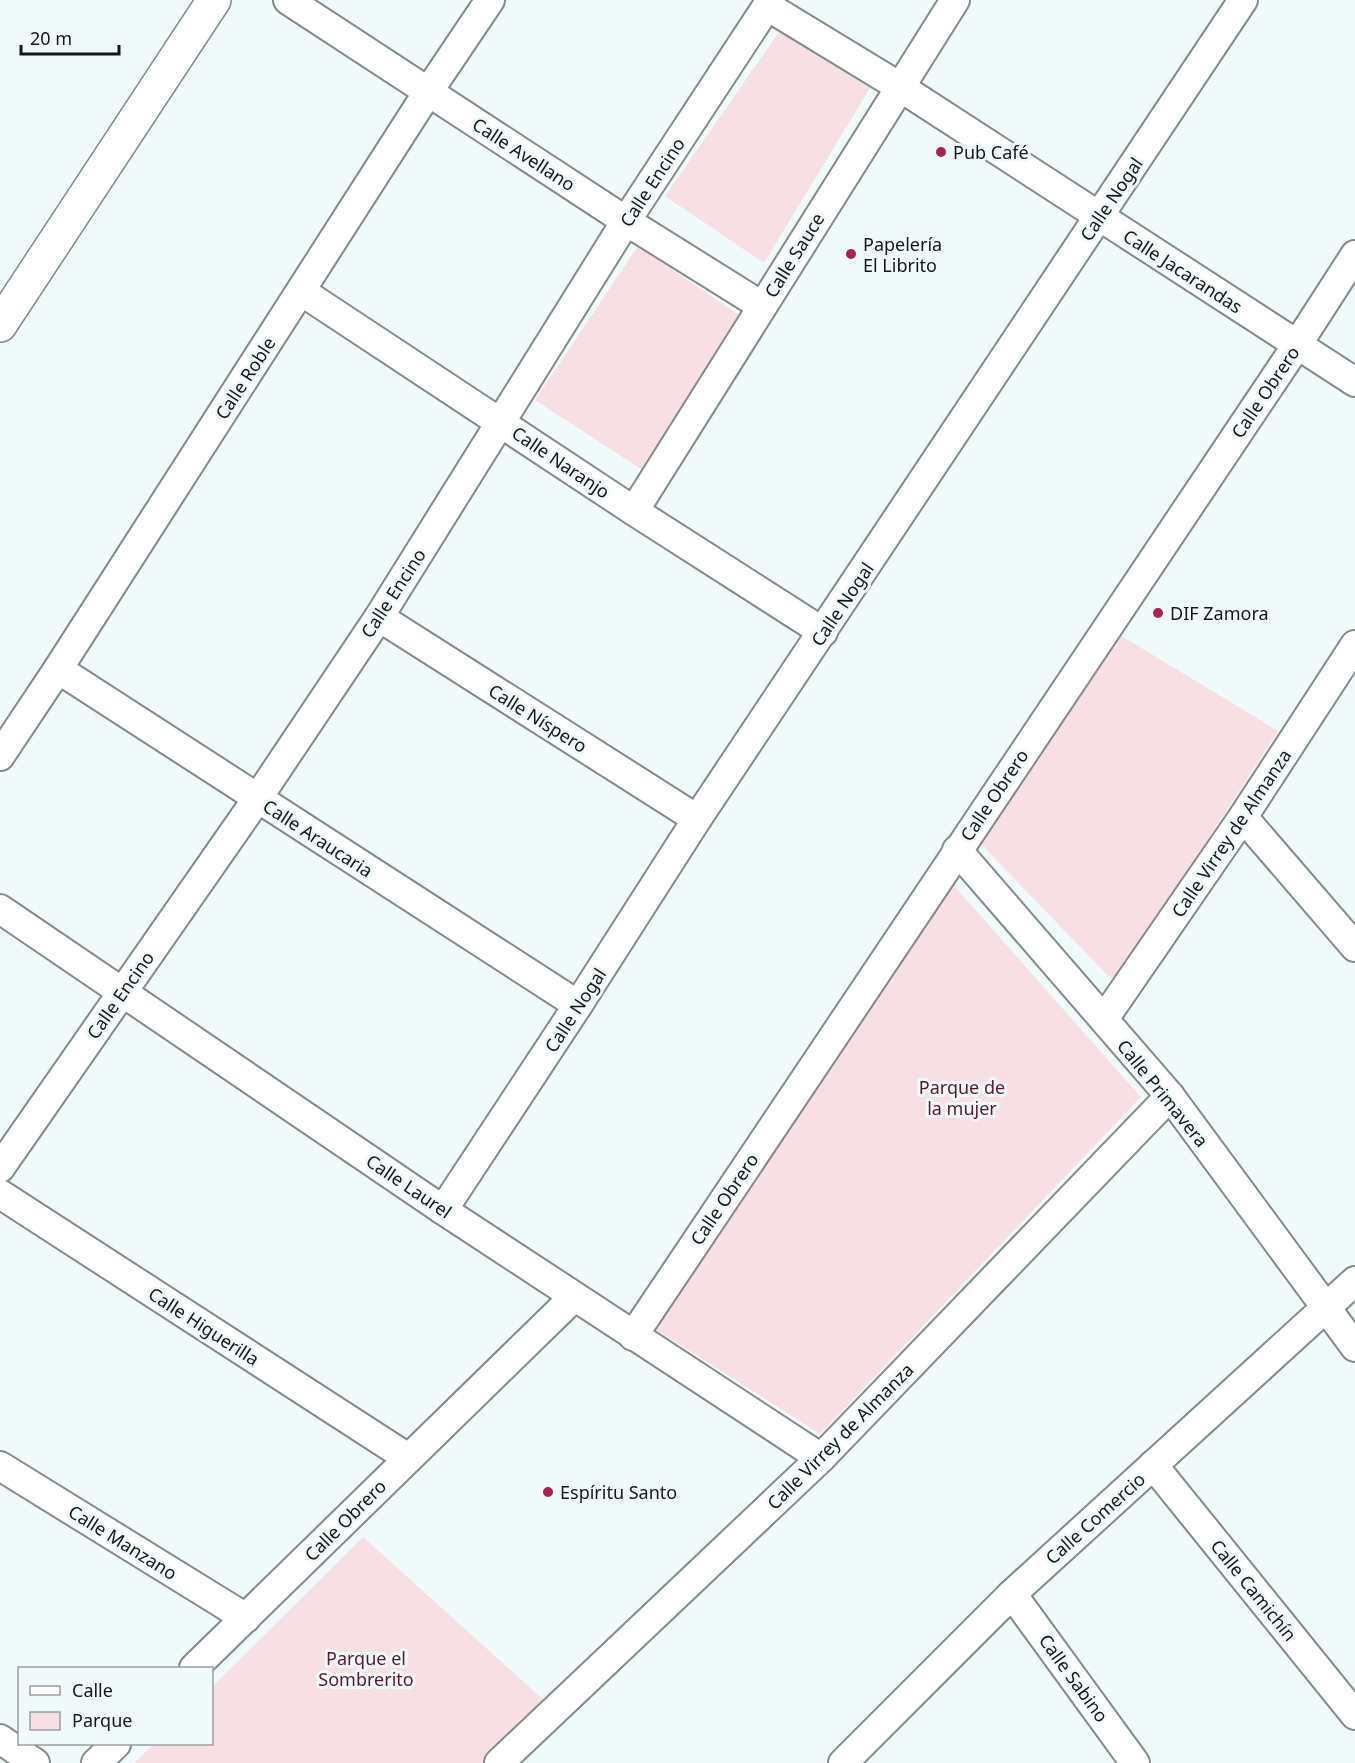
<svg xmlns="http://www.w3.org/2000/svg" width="1355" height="1763" font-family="'Noto Sans',sans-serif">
<rect width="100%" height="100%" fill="#f1fafb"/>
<g fill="#f8dfe4">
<polygon points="779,32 870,88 764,263 665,196"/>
<polygon points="638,246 742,317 644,471 535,400"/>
<polygon points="1120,635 1278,731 1115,983 976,839"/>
<polygon points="949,880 1141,1097 820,1434 655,1329"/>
<polygon points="363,1537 555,1710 496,1763 134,1763 154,1744 212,1744 212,1687"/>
</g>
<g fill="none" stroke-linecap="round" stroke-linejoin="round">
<defs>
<g id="minor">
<polyline points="288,0 626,221 762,306"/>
<polyline points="767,6 900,87 1355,382"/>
<polyline points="301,291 634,511 823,632"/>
<polyline points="634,511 955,0"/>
<polyline points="379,617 697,819"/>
<polyline points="58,669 578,1005"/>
<polyline points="0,756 58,669 428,92 490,0"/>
<polyline points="1243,817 1355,947"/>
<polyline points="957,850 1170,1096 1355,1347"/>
<polyline points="0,909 443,1210 821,1458"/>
<polyline points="1104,1019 1243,817 1355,645"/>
<polyline points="0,1168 257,799 379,617 626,221 771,0"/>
<polyline points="0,1194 408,1458"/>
<polyline points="443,1210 578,1005 697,819 1243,0"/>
<polyline points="633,1336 1297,345 1355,255"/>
<polyline points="1153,1465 1355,1715"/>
<polyline points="0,1466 246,1618"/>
<polyline points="1012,1594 1135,1763"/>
<polyline points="194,1668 574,1297"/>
<polyline points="0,1739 35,1763"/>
<polyline points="96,1763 116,1744"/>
<polyline points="499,1763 821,1458 1170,1096"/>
<polyline points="843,1763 1012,1594 1355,1281"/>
</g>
<polyline id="tertiary" points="0,325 214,0"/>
</defs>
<use href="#minor" stroke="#828a8a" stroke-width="32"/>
<use href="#tertiary" stroke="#828a8a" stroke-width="36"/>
<use href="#minor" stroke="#fff" stroke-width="28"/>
<use href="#tertiary" stroke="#fff" stroke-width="33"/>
</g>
<g fill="#ae1e57" stroke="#f1fafb" stroke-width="2">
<circle cx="941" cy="152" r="6"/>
<circle cx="851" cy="254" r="6"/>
<circle cx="1158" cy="613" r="6"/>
<circle cx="548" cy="1492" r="6"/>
</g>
<g text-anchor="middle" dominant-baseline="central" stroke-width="6" stroke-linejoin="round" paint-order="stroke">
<g font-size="18" fill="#141717" stroke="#f1fafb" text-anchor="start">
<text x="953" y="152">Pub Café</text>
<text x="863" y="244">Papelería<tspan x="863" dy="21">El Librito</tspan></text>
<text x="1170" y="613">DIF Zamora</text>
<text x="560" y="1492">Espíritu Santo</text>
</g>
<g font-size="18" fill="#141717" stroke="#f1fafb">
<text transform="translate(524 154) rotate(33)">Calle Avellano</text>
<text transform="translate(652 182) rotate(-57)">Calle Encino</text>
<text transform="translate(1111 199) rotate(-56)">Calle Nogal</text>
<text transform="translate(794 255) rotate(-58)">Calle Sauce</text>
<text transform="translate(1183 271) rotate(33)">Calle Jacarandas</text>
<text transform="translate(245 378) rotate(-57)">Calle Roble</text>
<text transform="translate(1265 392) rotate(-56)">Calle Obrero</text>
<text transform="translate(561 462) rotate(34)">Calle Naranjo</text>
<text transform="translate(393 593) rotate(-57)">Calle Encino</text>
<text transform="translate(842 604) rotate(-56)">Calle Nogal</text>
<text transform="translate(538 718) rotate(32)">Calle Níspero</text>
<text transform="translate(994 795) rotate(-56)">Calle Obrero</text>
<text transform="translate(1231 833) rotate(-56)">Calle Virrey de Almanza</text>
<text transform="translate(318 838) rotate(33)">Calle Araucaria</text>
<text transform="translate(120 995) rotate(-55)">Calle Encino</text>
<text transform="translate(575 1010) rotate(-57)">Calle Nogal</text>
<text transform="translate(1163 1093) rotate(51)">Calle Primavera</text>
<text transform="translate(409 1186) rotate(34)">Calle Laurel</text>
<text transform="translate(724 1199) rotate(-56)">Calle Obrero</text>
<text transform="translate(204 1326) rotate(33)">Calle Higuerilla</text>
<text transform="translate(840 1436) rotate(-45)">Calle Virrey de Almanza</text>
<text transform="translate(1095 1518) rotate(-42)">Calle Comercio</text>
<text transform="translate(345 1520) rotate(-45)">Calle Obrero</text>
<text transform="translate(123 1542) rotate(32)">Calle Manzano</text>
<text transform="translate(1254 1590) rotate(51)">Calle Camichín</text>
<text transform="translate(1074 1678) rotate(54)">Calle Sabino</text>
</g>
<g font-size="18" fill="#61132f" stroke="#f1fafb">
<text x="962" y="1087">Parque de<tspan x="962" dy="21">la mujer</tspan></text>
<text x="366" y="1658">Parque el<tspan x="366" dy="21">Sombrerito</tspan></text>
</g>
</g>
<rect x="18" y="1667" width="195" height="78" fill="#f1fafb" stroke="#999fa0" stroke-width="1.5"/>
<rect x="30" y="1686" width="30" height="9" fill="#ffffff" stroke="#999fa0" stroke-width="1.5"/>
<text x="72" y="1697" font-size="18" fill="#141717">Calle</text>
<rect x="30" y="1712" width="30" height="18" fill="#f8dfe4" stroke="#999fa0" stroke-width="1.5"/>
<text x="72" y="1727" font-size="18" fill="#141717">Parque</text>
<path d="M21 45v9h98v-9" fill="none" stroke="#141717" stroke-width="3"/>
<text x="30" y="45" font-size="18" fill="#141717" stroke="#f1fafb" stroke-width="4.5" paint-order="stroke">20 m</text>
</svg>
